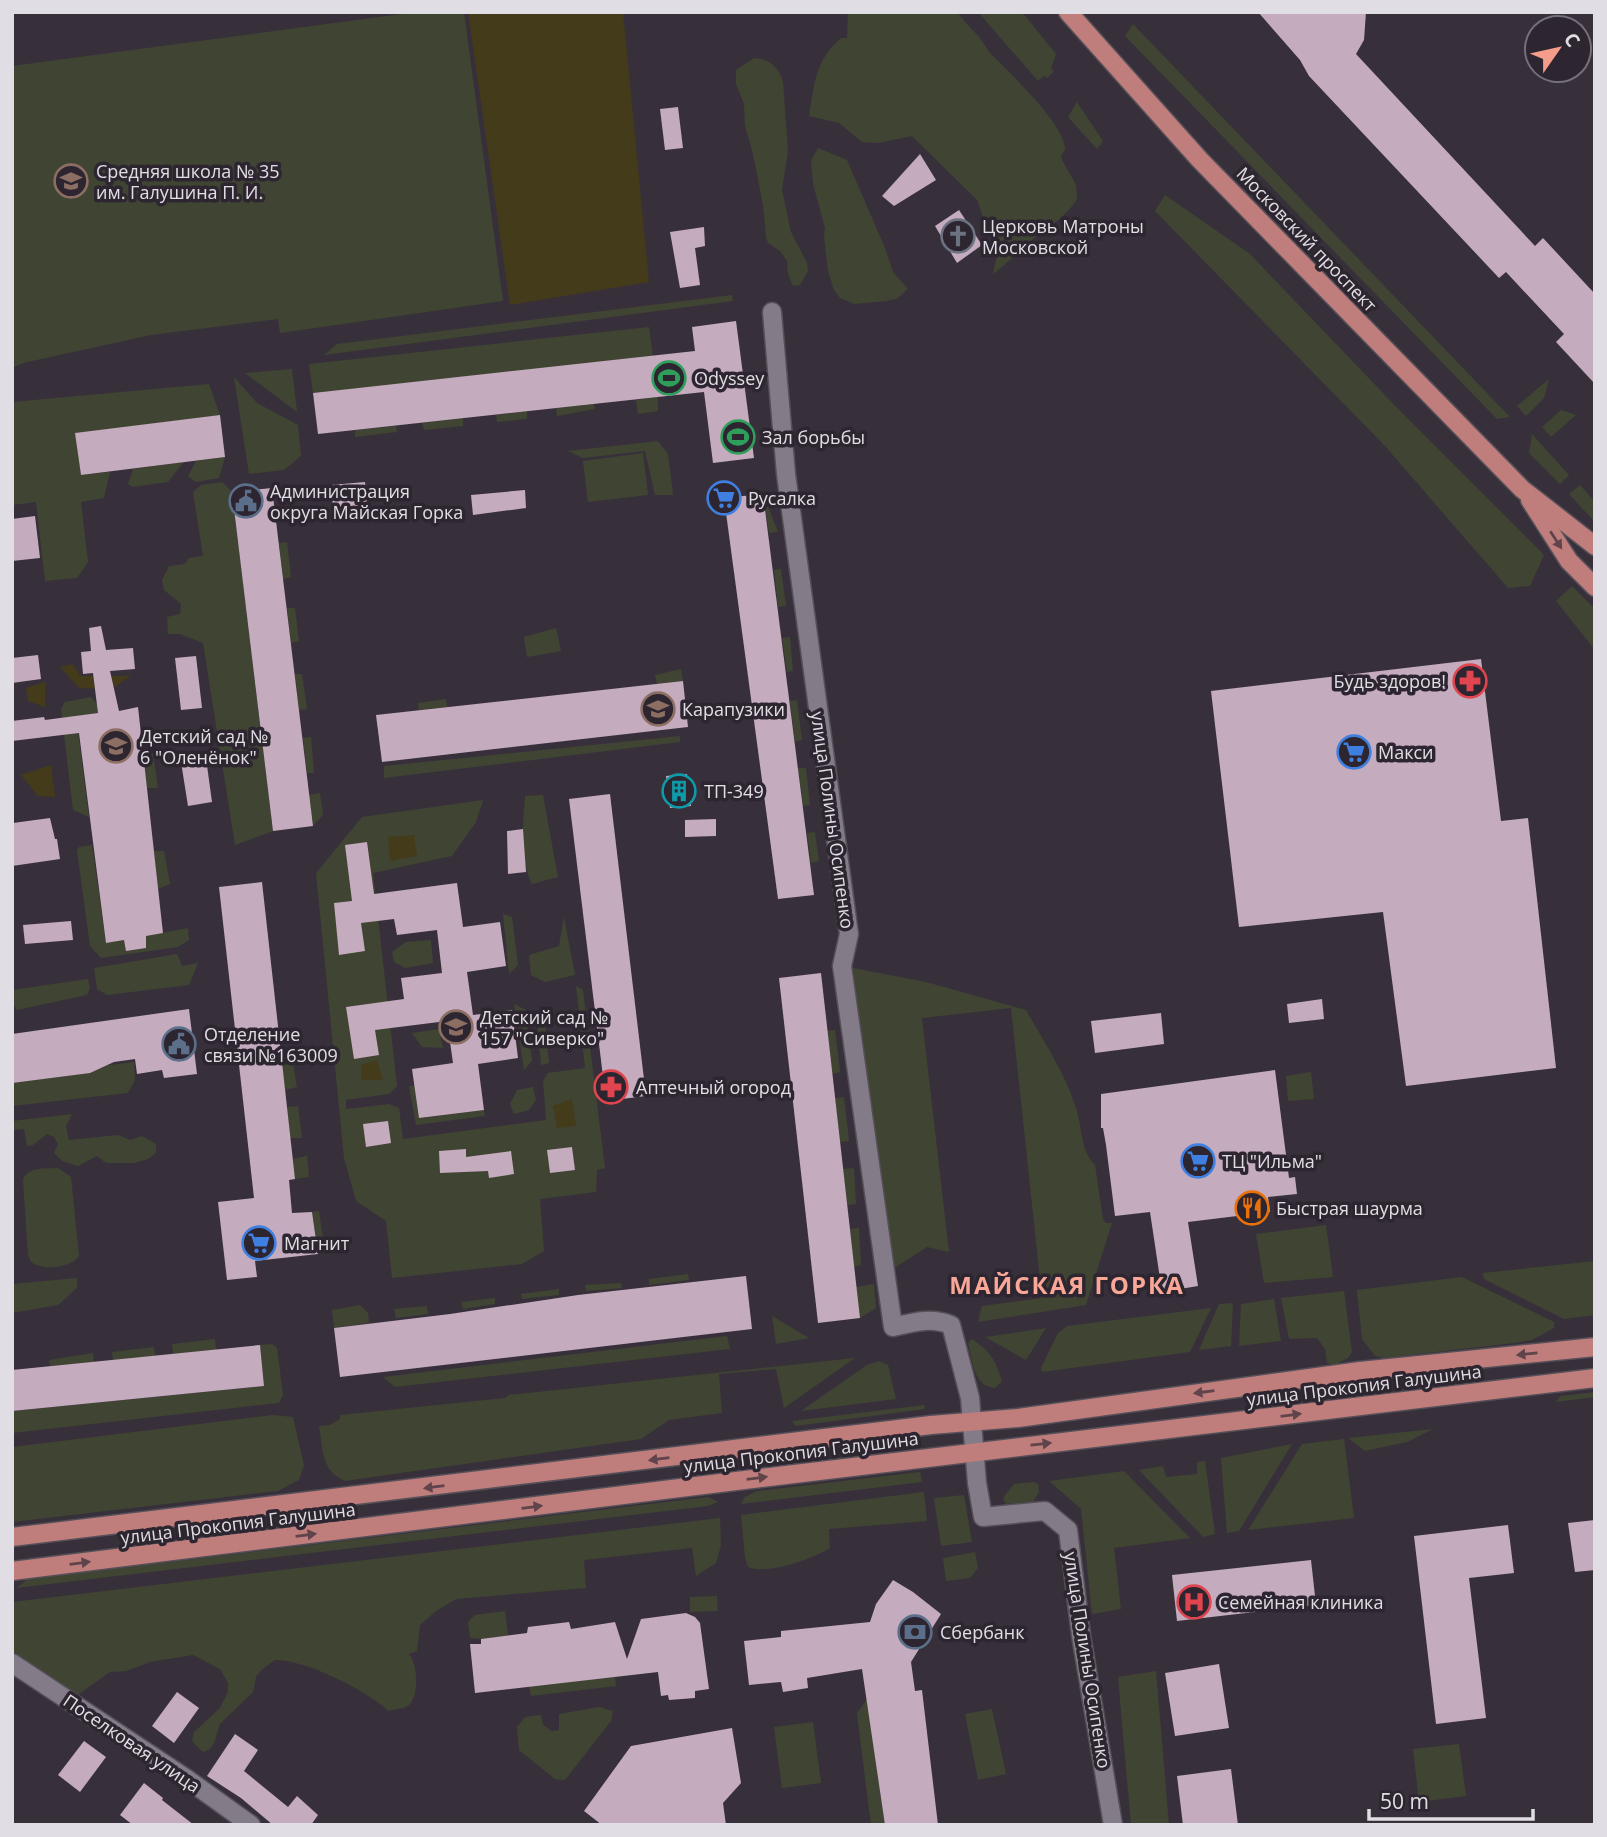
<svg xmlns="http://www.w3.org/2000/svg" width="1607" height="1837" font-family="'Open Sans',sans-serif">
<rect width="100%" height="100%" fill="#37303b"/>
<g fill="#404433">
<polygon points="416,12 464,12 503,301 280,333 278,319 151,335 23,363 12,368 12,66"/>
<path d="M848,12h109c7,9 15,17 22,25 5,6 8,13 13,18 17,17 75,72 73,95l-4,5 1,5 14,25 1,14c-11,19 -34,31 -50,45 -12,10 -21,21 -34,30l4,-19 -20,-55 -65,-64 -33,7 -17,-1 -23,-19 -30,-7c6,-33 5,-54 32,-78h6z"/>
<polygon points="978,12 1022,12 1056,54 1051,68 1054,71 1047,78 1044,76 1038,81"/>
<polygon points="1133,24 1510,417 1497,419 1125,36"/>
<path d="M754,58c15,1 25,9 29,24l5,69 -6,39 9,42 16,31 1,8 -8,14 -7,1 -5,-12 -1,-13 -7,-10 -12,-8 -2,-6 -3,-32 -10,-51 -8,-28 -1,-22 -8,-20v-14z"/>
<polygon points="1077,102 1103,141 1097,149 1068,117"/>
<polygon points="818,148 847,160 885,248 893,272 908,289 898,298 887,301 854,304 840,298 834,290 828,271 824,237 825,228 813,184 811,161"/>
<polygon points="1165,195 1250,254 1405,416 1544,555 1530,586 1508,588 1385,446 1155,211"/>
<polygon points="732,295 733,301 324,355 337,344"/>
<polygon points="649,327 653,357 313,393 309,364"/>
<polygon points="292,369 297,412 245,373"/>
<polygon points="234,377 257,403 298,425 301,456 284,470 249,474"/>
<polygon points="1549,379 1544,398 1526,416 1517,406"/>
<polygon points="209,384 220,415 76,434 81,475 110,472 104,498 81,502 88,562 77,578 45,581 36,502 12,505 12,402"/>
<polygon points="658,397 658,411 638,414 636,400"/>
<polygon points="594,404 595,409 557,416 556,408"/>
<polygon points="1561,410 1576,415 1551,437 1542,427"/>
<polygon points="527,411 527,419 497,422 496,415"/>
<polygon points="463,418 463,426 424,430 422,423"/>
<polygon points="396,426 397,432 355,437 355,430"/>
<polygon points="1532,434 1569,475 1560,484 1529,453"/>
<polygon points="658,441 668,454 673,495 655,495 645,451 583,458 568,451"/>
<polygon points="643,453 648,495 588,502 583,461"/>
<polygon points="225,457 219,478 196,482 188,476 196,461"/>
<polygon points="184,462 168,482 133,487 128,484 133,469"/>
<polygon points="222,482 232,492 273,831 235,845 203,643 180,634 168,634 167,617 180,614 181,604 164,590 162,580 169,566 185,564 189,558 203,556 193,492 201,485"/>
<polygon points="1580,485 1595,502 1595,522 1569,494"/>
<polygon points="763,494 778,532 769,533"/>
<polygon points="287,542 291,577 283,579 279,543"/>
<polygon points="781,569 786,606 778,607 774,570"/>
<polygon points="1572,586 1595,609 1595,650 1556,601"/>
<polygon points="287,608 295,608 299,641 291,643"/>
<polygon points="556,628 561,651 527,657 524,637"/>
<polygon points="790,637 793,671 787,672 782,638"/>
<polygon points="681,669 683,681 657,684 655,675"/>
<polygon points="295,674 302,674 307,709 299,710"/>
<polygon points="91,697 97,704 98,713 76,716 89,817 73,810 61,709 65,702"/>
<polygon points="446,699 447,707 419,710 418,703"/>
<polygon points="797,700 802,740 795,742 790,701"/>
<polygon points="680,736 680,742 384,778 384,766"/>
<polygon points="311,737 314,773 307,773 303,738"/>
<polygon points="153,754 158,788 147,788 143,755"/>
<polygon points="798,768 806,768 810,805 803,806"/>
<polygon points="320,793 323,815 313,826 309,795"/>
<path d="M543,795l15,82 -26,7c-13,-26 -9,-59 -7,-88z"/>
<polygon points="483,800 476,822 452,856 373,873 397,1086 389,1094 346,1100 346,1109 389,1104 399,1108 403,1139 546,1120 543,1081 548,1073 585,1068 576,986 583,990 605,1168 597,1170 596,1192 540,1199 544,1251 522,1264 392,1278 386,1221 356,1201 344,1158 316,873 362,817"/>
<polygon points="815,832 819,861 811,863 807,833"/>
<polygon points="92,845 106,943 124,940 127,950 146,948 146,936 188,928 189,940 178,947 101,958 90,946 77,851 79,847"/>
<polygon points="154,851 164,851 170,884 158,889"/>
<polygon points="503,914 512,917 518,965 509,974"/>
<polygon points="564,917 575,975 545,982 531,975 529,955 559,946"/>
<polygon points="431,940 433,963 405,968 394,962 392,952 406,942"/>
<polygon points="177,954 182,966 198,963 189,985 107,995 97,989 94,968"/>
<path d="M853,968l73,14 100,28c18,32 39,63 50,98 6,18 5,45 19,57l8,54 3,4h6l-26,82 -108,17 4,-16 60,-8 -31,-290 -89,10 27,234 -22,-5 -42,27z"/>
<polygon points="88,979 90,988 87,995 17,1010 12,1002 12,990"/>
<polygon points="514,1004 526,1010 532,1061 524,1070"/>
<polygon points="544,1015 549,1063 541,1065 537,1016"/>
<polygon points="439,1029 443,1048 422,1047 412,1033"/>
<polygon points="835,1030 840,1072 832,1074 827,1031"/>
<polygon points="134,1062 135,1080 128,1093 12,1106 12,1077"/>
<polygon points="293,1064 297,1087 285,1090 282,1065"/>
<polygon points="1311,1072 1314,1099 1288,1101 1286,1076"/>
<polygon points="415,1085 420,1118 484,1110 485,1116 416,1125 409,1086"/>
<polygon points="533,1087 536,1100 529,1110 514,1114 510,1104 517,1090"/>
<polygon points="844,1097 849,1141 840,1142 835,1098"/>
<polygon points="298,1106 302,1138 290,1138 287,1107"/>
<polygon points="72,1114 66,1126 69,1140 118,1135 130,1140 142,1136 156,1144 156,1153 148,1159 135,1163 106,1163 97,1156 78,1166 62,1161 54,1153 58,1144 54,1137 47,1134 33,1145 27,1146 24,1129 12,1130 12,1121"/>
<polygon points="307,1156 309,1177 295,1179 293,1159"/>
<path d="M58,1168l13,9 8,79c-8,12 -36,15 -48,6l-3,-7 -5,-75c5,-14 22,-11 35,-12z"/>
<polygon points="854,1168 856,1204 847,1205 843,1169"/>
<polygon points="319,1211 325,1252 318,1254 312,1212"/>
<polygon points="1326,1225 1333,1277 1264,1283 1256,1234"/>
<polygon points="859,1228 861,1265 854,1267 850,1229"/>
<polygon points="1595,1261 1595,1315 1564,1319 1484,1279 1483,1273"/>
<polygon points="688,1274 689,1280 649,1285 649,1279"/>
<polygon points="1462,1277 1554,1322 1554,1328 1532,1340 1514,1343 1384,1358 1375,1356 1362,1339 1357,1290"/>
<polygon points="77,1278 77,1288 58,1305 12,1313 12,1284"/>
<polygon points="621,1283 622,1288 586,1291 585,1285"/>
<polygon points="874,1284 876,1308 860,1318 856,1287"/>
<polygon points="559,1289 559,1295 522,1299 521,1294"/>
<polygon points="1344,1291 1352,1352 1348,1358 1335,1365 1327,1363 1325,1349 1317,1338 1289,1339 1281,1298"/>
<polygon points="495,1298 495,1304 463,1309 461,1302"/>
<polygon points="1274,1299 1281,1341 1239,1346 1241,1304"/>
<polygon points="1233,1303 1231,1346 1199,1350 1219,1304"/>
<polygon points="360,1305 368,1313 369,1323 334,1328 332,1310"/>
<polygon points="427,1306 428,1314 396,1318 394,1309"/>
<polygon points="1211,1308 1190,1352 1042,1372 1041,1368 1058,1333 1067,1326"/>
<polygon points="772,1316 809,1338 776,1344"/>
<polygon points="1046,1328 1026,1360 985,1337"/>
<polygon points="727,1336 730,1349 395,1387 383,1377"/>
<polygon points="215,1339 216,1350 173,1354 172,1344"/>
<path d="M972,1339c19,13 23,20 30,42l-7,7c-22,-2 -22,-27 -27,-45z"/>
<polygon points="272,1344 277,1348 283,1395 279,1403 12,1433 12,1411 264,1386 260,1345"/>
<polygon points="154,1347 155,1356 113,1360 112,1352"/>
<polygon points="93,1353 94,1362 50,1366 49,1360"/>
<path d="M855,1358l-71,50 -8,-39 -57,5 3,39 -53,7 -28,19 -296,42c-24,-10 -22,-31 -26,-55l11,-1 10,-6v-4l165,-17 4,-3z"/>
<polygon points="879,1361 888,1365 896,1399 801,1411 867,1365"/>
<polygon points="1595,1392 1595,1397 1556,1402 1560,1396"/>
<polygon points="924,1405 925,1409 796,1426 792,1421"/>
<polygon points="273,1415 293,1417 304,1465 299,1480 278,1491 12,1522 12,1447"/>
<polygon points="1433,1429 1407,1442 1365,1451 1348,1438"/>
<polygon points="1344,1439 1354,1518 1248,1530 1302,1444"/>
<polygon points="1292,1444 1239,1531 1227,1533 1221,1458"/>
<polygon points="1205,1461 1215,1534 1203,1537 1139,1470 1163,1466 1166,1477 1197,1474 1197,1462"/>
<polygon points="1124,1471 1190,1538 1114,1548 1121,1609 1092,1614 1081,1509 1049,1481"/>
<polygon points="920,1472 922,1482 741,1504 745,1497 757,1491"/>
<polygon points="1034,1482 1038,1484 1039,1492 1033,1502 1006,1504 1003,1498 1014,1484"/>
<path d="M924,1492l3,29 -98,8 1,19c-18,11 -62,27 -82,19l-3,-10 -4,-42z"/>
<polygon points="964,1495 972,1542 941,1546 934,1498"/>
<polygon points="708,1497 718,1502 708,1506 16,1588 28,1579"/>
<path d="M720,1518l1,27 -5,18 -20,13 -4,-28 -108,12 2,28 -130,11 -20,12 -16,14 -3,26 -8,3c9,9 11,47 -3,53 -4,2 -12,2 -17,4 -24,-21 -82,-51 -114,-51l-14,10 -5,7 -3,15 -33,32 -6,19 -4,6 -7,3 -11,-11 2,-9 26,-24 8,-16v-9l-8,-14 -27,-14 -43,7 -24,9 -16,1 -31,22 -15,-1 -52,-34v-57z"/>
<polygon points="975,1552 978,1568 970,1578 946,1581 943,1558"/>
<polygon points="717,1596 718,1611 690,1612 690,1597"/>
<polygon points="505,1611 508,1636 481,1639 470,1638 468,1622 475,1615"/>
<polygon points="1156,1671 1169,1825 1131,1825 1118,1677"/>
<polygon points="615,1676 616,1686 531,1696 529,1686"/>
<polygon points="867,1699 885,1825 871,1825 857,1713"/>
<polygon points="599,1707 613,1711 611,1721 565,1780 555,1779 519,1750 517,1727 525,1717 541,1715 543,1725 552,1731 559,1730 559,1714"/>
<polygon points="992,1709 1006,1774 978,1780 965,1714"/>
<polygon points="813,1722 821,1783 782,1788 774,1727"/>
<polygon points="1459,1744 1466,1796 1419,1802 1413,1749"/>
</g>
<g fill="#433b1a">
<polygon points="468,12 623,12 649,282 510,305"/>
<polygon points="73,664 80,676 131,676 111,689 79,688 60,667"/>
<polygon points="45,682 45,707 28,701 26,688"/>
<polygon points="51,765 55,797 38,796 21,775"/>
<polygon points="414,835 417,856 390,861 388,837"/>
<polygon points="377,1060 383,1080 361,1080 361,1065"/>
<polygon points="572,1099 576,1126 557,1128 553,1106"/>
</g>
<g fill="#c5abbe">
<polygon points="1258,12 1366,12 1364,40 1356,54 1535,246 1543,238 1595,294 1595,384 1556,342 1564,334 1506,272 1499,278 1309,76 1300,60"/>
<polygon points="678,107 683,148 665,150 660,109"/>
<polygon points="920,154 936,180 894,206 882,196"/>
<polygon points="959,210 982,245 957,263 935,226"/>
<polygon points="704,227 705,246 695,248 700,285 680,288 670,232"/>
<polygon points="736,321 754,458 713,463 704,392 318,434 313,393 695,351 692,327"/>
<polygon points="220,415 225,457 81,475 75,433"/>
<polygon points="365,482 367,505 333,508 331,485"/>
<polygon points="272,488 313,826 273,831 232,492"/>
<polygon points="525,490 526,508 473,515 471,495"/>
<polygon points="763,494 814,895 778,899 724,498"/>
<polygon points="35,516 40,558 12,561 12,519"/>
<polygon points="101,626 106,650 133,648 135,669 110,671 119,711 138,707 163,933 146,936 146,948 126,951 124,940 106,943 79,733 12,741 12,721 44,717 45,720 98,713 93,673 83,674 81,652 91,651 89,628"/>
<polygon points="38,655 41,679 12,683 12,658"/>
<polygon points="196,656 202,708 181,710 175,658"/>
<polygon points="1481,659 1501,821 1528,818 1556,1068 1406,1086 1383,912 1239,927 1211,691"/>
<polygon points="683,681 688,727 382,762 376,715"/>
<polygon points="206,758 212,802 188,806 181,762"/>
<polygon points="687,774 691,806 670,808 666,776"/>
<polygon points="610,794 646,1096 606,1101 569,799"/>
<polygon points="50,818 55,839 57,839 60,859 12,866 13,823"/>
<polygon points="716,819 716,836 685,837 685,820"/>
<polygon points="523,829 526,872 508,874 507,831"/>
<polygon points="367,842 374,894 457,883 463,927 500,922 506,966 467,972 473,1015 512,1010 518,1058 478,1064 484,1110 419,1118 412,1069 453,1063 447,1021 375,1030 379,1055 354,1059 346,1007 404,999 401,978 442,973 437,930 397,935 394,919 361,923 365,951 339,955 334,903 352,901 345,845"/>
<polygon points="262,882 295,1179 289,1180 292,1213 312,1212 318,1254 255,1261 257,1277 227,1280 218,1202 254,1198 219,887"/>
<polygon points="71,921 73,940 25,944 23,925"/>
<polygon points="821,973 860,1318 818,1323 779,978"/>
<polygon points="1322,999 1324,1019 1289,1023 1287,1004"/>
<polygon points="189,1009 197,1074 164,1078 162,1070 137,1074 135,1059 114,1062 90,1073 12,1083 12,1034"/>
<polygon points="1161,1013 1164,1044 1095,1053 1091,1021"/>
<polygon points="1275,1070 1289,1178 1295,1177 1297,1194 1268,1197 1270,1212 1188,1222 1198,1286 1162,1292 1150,1212 1115,1216 1106,1145 1103,1128 1101,1128 1101,1094"/>
<polygon points="388,1121 391,1143 366,1147 363,1124"/>
<polygon points="572,1147 575,1170 550,1173 547,1150"/>
<polygon points="466,1149 466,1157 511,1151 514,1174 489,1178 488,1171 440,1173 439,1151"/>
<polygon points="746,1276 752,1329 340,1377 334,1328 450,1314 578,1295"/>
<polygon points="260,1345 264,1386 12,1411 12,1370"/>
<polygon points="1595,1520 1595,1570 1575,1572 1568,1523"/>
<polygon points="1508,1525 1514,1573 1469,1578 1486,1718 1436,1724 1414,1536"/>
<polygon points="1311,1560 1316,1605 1177,1621 1172,1575"/>
<polygon points="893,1580 913,1592 941,1614 911,1662 915,1691 922,1690 938,1825 885,1825 862,1669 807,1678 808,1688 783,1692 781,1682 749,1685 744,1641 781,1637 781,1631 870,1622 876,1604"/>
<polygon points="686,1613 695,1617 700,1623 709,1689 695,1691 695,1698 669,1700 668,1695 661,1696 658,1672 475,1693 470,1644 481,1644 481,1639 527,1633 528,1627 569,1622 571,1629 615,1622 627,1659 641,1619"/>
<polygon points="1219,1664 1229,1728 1175,1736 1165,1673"/>
<polygon points="177,1692 199,1708 174,1743 152,1726"/>
<polygon points="732,1728 741,1783 723,1803 726,1825 602,1825 584,1811 631,1746"/>
<polygon points="235,1734 258,1750 244,1771 288,1807 297,1796 318,1815 311,1825 273,1825 241,1798 207,1776"/>
<polygon points="84,1741 106,1757 80,1792 58,1775"/>
<polygon points="1231,1769 1238,1825 1183,1825 1177,1776"/>
<polygon points="144,1783 163,1798 162,1800 194,1825 133,1825 120,1815"/>
</g>
<g fill="none" stroke-linecap="round" stroke-linejoin="round">
<defs>
<g id="minor">
<path d="M772,312l14,162 63,460 -7,32 51,361c21,-5 38,-10 58,-2l19,73 7,85 6,34 62,-6 23,19 13,105 32,190"/>
<polyline points="12,1663 187,1779 251,1825"/>
</g>
<g id="major">
<polyline points="1068,12 1200,160 1522,489 1595,546"/>
<polyline points="1530,500 1569,561 1595,587"/>
<polyline points="12,1537 931,1425 1018,1418 1360,1371 1595,1347"/>
<polyline points="12,1571 728,1482 1595,1378"/>
</g>
</defs>
<use href="#minor" stroke="#554f58" stroke-width="21"/>
<use href="#major" stroke="#554f58" stroke-width="21"/>
<use href="#minor" stroke="#837b88" stroke-width="18"/>
<use href="#major" stroke="#bf7d7c" stroke-width="18"/>
</g>
<defs><path id="oneway-solid" d="M-6-.8H1V-3.2L6.5 0L1 3.2V.8H-6Z" transform="scale(1.75)"/></defs>
<g fill="#60444b">
<use href="#oneway-solid" transform="translate(1556 540) rotate(57)"/>
<use href="#oneway-solid" transform="translate(1527 1354) rotate(174)"/>
<use href="#oneway-solid" transform="translate(1204 1392) rotate(172)"/>
<use href="#oneway-solid" transform="translate(1291 1415) rotate(-7)"/>
<use href="#oneway-solid" transform="translate(1041 1444) rotate(-6)"/>
<use href="#oneway-solid" transform="translate(659 1459) rotate(173)"/>
<use href="#oneway-solid" transform="translate(757 1478) rotate(-7)"/>
<use href="#oneway-solid" transform="translate(434 1487) rotate(173)"/>
<use href="#oneway-solid" transform="translate(532 1507) rotate(-7)"/>
<use href="#oneway-solid" transform="translate(306 1535) rotate(-7)"/>
<use href="#oneway-solid" transform="translate(80 1563) rotate(-7)"/>
</g>
<defs>
<symbol id="school-ring" viewBox="-11 -11 22 22"><circle r="9.5" fill="#2d2631" stroke="#8d6e63" stroke-width="1.5"/><path d="M0-5L7-2L0 1L-7-2ZM-4 1L0 2.5L4 1V4Q0 6-4 4Z" fill="#8d6e63"/></symbol>
<symbol id="church-ring" viewBox="-11 -11 22 22"><circle r="9.5" fill="#2d2631" stroke="#6b7280" stroke-width="1.5"/><path d="M-1.2-6h2.4v3.5h3.3v2.4h-3.3V6h-2.4V-.1h-3.3v-2.4h3.3Z" fill="#6b7280"/></symbol>
<symbol id="stadium-ring" viewBox="-11 -11 22 22"><circle r="9.5" fill="#2d2631" stroke="#2e9e5b" stroke-width="1.5"/><path d="M0-5a6.5 5 0 1 0 0 10a6.5 5 0 1 0 0-10ZM-3.5-1.8h7v3.6h-7Z" fill="#2e9e5b"/></symbol>
<symbol id="supermarket-ring" viewBox="-11 -11 22 22"><circle r="9.5" fill="#2d2631" stroke="#3f7fe0" stroke-width="1.5"/><path d="M-6-5.5h2.5l.6 2H6L4.5 2H-2.5L-4.4-4H-6ZM-1.5 3.2a1.3 1.3 0 1 0 .1 0ZM3 3.2a1.3 1.3 0 1 0 .1 0Z" fill="#3f7fe0"/></symbol>
<symbol id="civic-ring" viewBox="-11 -11 22 22"><circle r="9.5" fill="#2d2631" stroke="#5c6f8a" stroke-width="1.5"/><path d="M-.6-6.5H3V-4.5H.6V-3L4-1V1h2V6H-6V1h2V-1L-.6-3ZM-1.2 2.5V6h2.4V2.5Z" fill="#5c6f8a"/></symbol>
<symbol id="pharmacy-ring" viewBox="-11 -11 22 22"><circle r="9.5" fill="#2d2631" stroke="#e0444e" stroke-width="1.5"/><path d="M-2-6h4v4h4v4h-4v4h-4v-4h-4v-4h4Z" fill="#e0444e"/></symbol>
<symbol id="building-ring" viewBox="-11 -11 22 22"><circle r="9.5" fill="#2d2631" stroke="#0f9aa8" stroke-width="1.5"/><path d="M-4-6H4V6H1V3H-1V6H-4ZM-2.5-4.3h1.7v1.8h-1.7ZM.8-4.3h1.7v1.8H.8ZM-2.5-1h1.7V.8h-1.7ZM.8-1h1.7V.8H.8Z" fill="#0f9aa8"/></symbol>
<symbol id="restaurant-ring" viewBox="-11 -11 22 22"><circle r="9.5" fill="#2d2631" stroke="#e8710a" stroke-width="1.5"/><path d="M-5-6h1v4h1v-4h1v4h1v-4h1v5L-1.5 .5V6h-2V.5L-5-1ZM5-6V6H3V1.5H1.5Q1.5-4 5-6Z" fill="#e8710a"/></symbol>
<symbol id="hospital-ring" viewBox="-11 -11 22 22"><circle r="9.5" fill="#2d2631" stroke="#e0444e" stroke-width="1.5"/><path d="M-5-5h3v3.5h4V-5h3V5h-3V1.5h-4V5h-3Z" fill="#e0444e"/></symbol>
<symbol id="bank-ring" viewBox="-11 -11 22 22"><circle r="9.5" fill="#2d2631" stroke="#5c6f8a" stroke-width="1.5"/><path d="M-6-4H6V4H-6ZM0-2.3a2.3 2.3 0 1 0 0 4.6a2.3 2.3 0 1 0 0-4.6Z" fill="#5c6f8a"/></symbol>
</defs>
<g fill-rule="evenodd">
<use href="#school-ring" x="52" y="162" width="38" height="38"/>
<use href="#church-ring" x="939" y="217" width="38" height="38"/>
<use href="#stadium-ring" x="650" y="359" width="38" height="38"/>
<use href="#stadium-ring" x="719" y="418" width="38" height="38"/>
<use href="#supermarket-ring" x="705" y="479" width="38" height="38"/>
<use href="#civic-ring" x="227" y="482" width="38" height="38"/>
<use href="#pharmacy-ring" x="1451" y="662" width="38" height="38"/>
<use href="#school-ring" x="639" y="690" width="38" height="38"/>
<use href="#school-ring" x="97" y="727" width="38" height="38"/>
<use href="#supermarket-ring" x="1335" y="733" width="38" height="38"/>
<use href="#building-ring" x="660" y="772" width="38" height="38"/>
<use href="#school-ring" x="437" y="1008" width="38" height="38"/>
<use href="#civic-ring" x="160" y="1025" width="38" height="38"/>
<use href="#pharmacy-ring" x="592" y="1068" width="38" height="38"/>
<use href="#supermarket-ring" x="1179" y="1142" width="38" height="38"/>
<use href="#restaurant-ring" x="1233" y="1189" width="38" height="38"/>
<use href="#supermarket-ring" x="240" y="1224" width="38" height="38"/>
<use href="#hospital-ring" x="1175" y="1583" width="38" height="38"/>
<use href="#bank-ring" x="896" y="1613" width="38" height="38"/>
</g>
<g text-anchor="middle" dominant-baseline="central" stroke-width="7" stroke-linejoin="round" paint-order="stroke">
<g font-size="18" fill="#e1dde4" stroke="#2d2631" text-anchor="start">
<text x="96" y="171">Средняя школа № 35<tspan x="96" dy="21">им. Галушина П. И.</tspan></text>
<text x="982" y="226">Церковь Матроны<tspan x="982" dy="21">Московской</tspan></text>
<text x="694" y="378">Odyssey</text>
<text x="762" y="437">Зал борьбы</text>
<text x="270" y="491">Администрация<tspan x="270" dy="21">округа Майская Горка</tspan></text>
<text x="748" y="498">Русалка</text>
<text x="1446" y="681" text-anchor="end">Будь здоров!</text>
<text x="682" y="709">Карапузики</text>
<text x="140" y="736">Детский сад №<tspan x="140" dy="21">6 "Оленёнок"</tspan></text>
<text x="1378" y="752">Макси</text>
<text x="704" y="791">ТП-349</text>
<text x="480" y="1017">Детский сад №<tspan x="480" dy="21">157 "Сиверко"</tspan></text>
<text x="204" y="1034">Отделение<tspan x="204" dy="21">связи №163009</tspan></text>
<text x="636" y="1087">Аптечный огород</text>
<text x="1222" y="1161">ТЦ "Ильма"</text>
<text x="1276" y="1208">Быстрая шаурма</text>
<text x="284" y="1243">Магнит</text>
<text x="1218" y="1602">Семейная клиника</text>
<text x="940" y="1632">Сбербанк</text>
</g>
<g font-size="18" fill="#e1dde4" stroke="#2d2631">
<text transform="translate(1307 239) rotate(46)">Московский проспект</text>
<text transform="translate(833 820) rotate(82)">улица Полины Осипенко</text>
<text transform="translate(1364 1385) rotate(-7)">улица Прокопия Галушина</text>
<text transform="translate(801 1452) rotate(-7)">улица Прокопия Галушина</text>
<text transform="translate(238 1523) rotate(-7)">улица Прокопия Галушина</text>
<text transform="translate(1088 1660) rotate(81)">улица Полины Осипенко</text>
<text transform="translate(132 1743) rotate(34)">Поселковая улица</text>
</g>
<g font-size="24" font-weight="bold" letter-spacing="2" fill="#f9a796" stroke="#2d2631">
<text x="1067" y="1284">МАЙСКАЯ ГОРКА</text>
</g>
</g>
<rect width="1607" height="1837" fill="none" stroke="#e1dde4" stroke-width="28"/>
<g transform="translate(1558 49) rotate(56)"><circle r="33" fill="#2d2631" stroke="#756f79" stroke-width="2"/>
<path d="M0-5L12 26L0 18L-12 26Z" fill="#f49d8b"/>
<text y="-10" font-size="19" font-weight="bold" text-anchor="middle" fill="#e1dde4">С</text>
</g>
<path d="M1369 1809v10h164v-10" fill="none" stroke="#e1dde4" stroke-width="3.5"/>
<text x="1380" y="1809" font-size="21" fill="#e1dde4" stroke="#2d2631" stroke-width="5" paint-order="stroke">50 m</text>
</svg>
